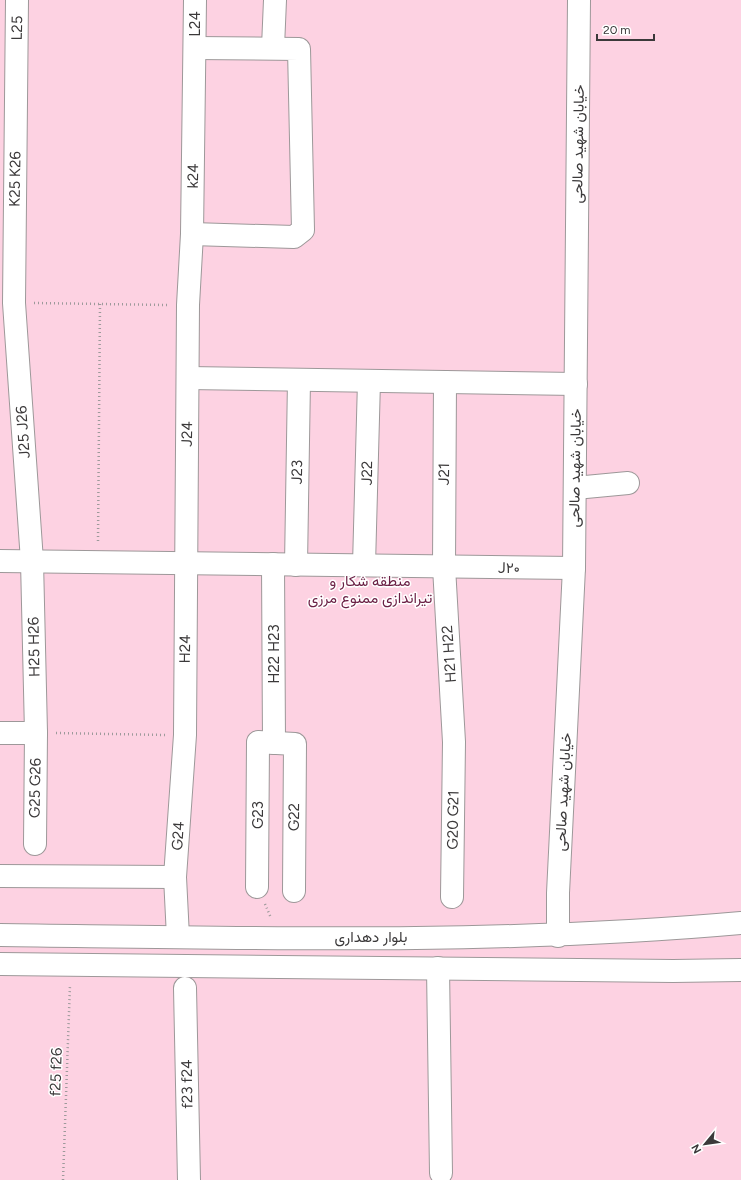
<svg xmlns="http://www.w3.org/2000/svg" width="741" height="1180" font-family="Figtree,Vazirmatn,sans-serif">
<rect width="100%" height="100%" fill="#fef9fb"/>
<rect fill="#fdd2e2" x="0" y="0" width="741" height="1180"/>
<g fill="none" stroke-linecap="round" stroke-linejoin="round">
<defs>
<g id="minor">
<polyline points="17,0 14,303 32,561 36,733 35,844"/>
<polyline points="273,47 275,0"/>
<polyline points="192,234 294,237 303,230 299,49 195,48"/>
<polyline points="188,378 576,384"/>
<polyline points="445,382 444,567 454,742 452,897"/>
<polyline points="575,488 628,483"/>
<polyline points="0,561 574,568"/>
<polyline points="273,564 274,743"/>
<polyline points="296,565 299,380"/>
<polyline points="364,565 369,381"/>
<polyline points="0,733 36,733"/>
<polyline points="0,876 175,877"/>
<polyline points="257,887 258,742 295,744 294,891"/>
<polyline points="558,936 558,893 574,568 579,0"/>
<polyline points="178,937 175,877 185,735 188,305 192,234 195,0"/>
<polyline points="438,968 441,1173"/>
<polyline points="185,988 189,1180"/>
</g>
<g id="major">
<path d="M0,935c247,3 495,10 741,-12"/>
<polyline points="0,964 673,971 741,970"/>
</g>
</defs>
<use href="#minor" stroke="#9d9899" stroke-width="24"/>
<use href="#major" stroke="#9d9899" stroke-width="24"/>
<g stroke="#9d9a9b" stroke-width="2.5" stroke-dasharray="1 3" stroke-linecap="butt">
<polyline points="34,303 167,305"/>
<polyline points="98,541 100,304"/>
<polyline points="56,733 165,735"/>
<polyline points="265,904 271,918"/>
<polyline points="63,1180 70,985"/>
</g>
<use href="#minor" stroke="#fff" stroke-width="22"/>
<use href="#major" stroke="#fff" stroke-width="22"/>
</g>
<g text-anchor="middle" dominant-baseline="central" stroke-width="3" stroke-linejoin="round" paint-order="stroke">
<g font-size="15" fill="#3b393a" stroke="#fff">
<text transform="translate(195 24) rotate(-90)">L24</text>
<text transform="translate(17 28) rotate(-89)">L25</text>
<text transform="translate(578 144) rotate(-89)">خیابان شهید صالحی</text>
<text transform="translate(193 176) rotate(-89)">k24</text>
<text transform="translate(15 179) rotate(-89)">K25 K26</text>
<text transform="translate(23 432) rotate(-94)">J25 J26</text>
<text transform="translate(187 434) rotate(-89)">J24</text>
<text transform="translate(575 468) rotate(-89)">خیابان شهید صالحی</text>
<text transform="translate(297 472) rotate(-89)">J23</text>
<text transform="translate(367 473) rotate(-89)">J22</text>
<text transform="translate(444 474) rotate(-89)">J21</text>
<text transform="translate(509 568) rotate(1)">J۲۰</text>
<text transform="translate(34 647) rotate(-91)">H25 H26</text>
<text transform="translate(185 649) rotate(-89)">H24</text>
<text transform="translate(274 654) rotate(-90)">H22 H23</text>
<text transform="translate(449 654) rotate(-94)">H21 H22</text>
<text transform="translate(35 788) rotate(-89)">G25 G26</text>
<text transform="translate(563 792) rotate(-87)">خیابان شهید صالحی</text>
<text transform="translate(258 815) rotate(-90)">G23</text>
<text transform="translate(294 817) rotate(-89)">G22</text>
<text transform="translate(453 820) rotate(-89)">G20 G21</text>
<text transform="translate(178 836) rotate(-86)">G24</text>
<text x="371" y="937">بلوار دهداری</text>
<text transform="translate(56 1072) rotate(-88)">f25 f26</text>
<text transform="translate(187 1084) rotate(-91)">f23 f24</text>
</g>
<g font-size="15" fill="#6a1f44" stroke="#fff">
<text x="370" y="581">منطقه شکار و<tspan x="370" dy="17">تیراندازی ممنوع مرزی</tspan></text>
</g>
</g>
<g transform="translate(705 1144) rotate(241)" stroke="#ffffff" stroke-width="3" paint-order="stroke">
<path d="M0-3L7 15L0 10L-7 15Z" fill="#3b393a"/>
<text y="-6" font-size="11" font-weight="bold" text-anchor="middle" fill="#3b393a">N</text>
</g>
<path d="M597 34v6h57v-6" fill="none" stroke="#3b393a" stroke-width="2"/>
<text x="603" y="34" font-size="12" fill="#3b393a" stroke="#ffffff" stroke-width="3" paint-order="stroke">20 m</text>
</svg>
